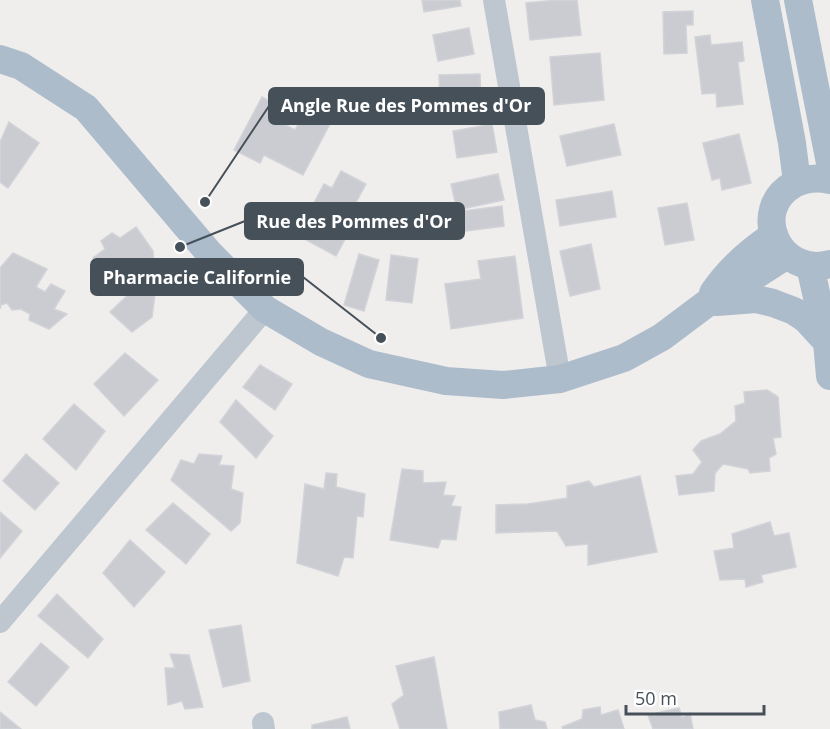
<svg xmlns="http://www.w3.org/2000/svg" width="830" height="729" font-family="'Open Sans',sans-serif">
<rect width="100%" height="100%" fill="#f0eded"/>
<g fill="#caccd2" stroke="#d1d3d8" stroke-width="1.5">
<polygon points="422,0 460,0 461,6 424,12"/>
<polygon points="557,0 577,0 581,35 530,40 526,3"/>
<polygon points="693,11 693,25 686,25 687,53 664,54 663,12"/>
<polygon points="469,28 474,54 438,61 433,35"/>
<polygon points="710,35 711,45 742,42 744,61 738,62 743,104 717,107 716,93 702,94 695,37"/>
<polygon points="600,53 604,100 554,105 550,57"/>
<polygon points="480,74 481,106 440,107 439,75"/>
<polygon points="262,97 276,105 270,117 295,130 307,107 332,120 303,175 264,155 260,163 234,150"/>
<polygon points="9,122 39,143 8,188 0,182 0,142"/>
<polygon points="492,124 497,152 457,158 453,131"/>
<polygon points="614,124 621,155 567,166 560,136"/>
<polygon points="739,134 751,183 722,190 720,178 712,180 703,143"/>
<polygon points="341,171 366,184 354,206 361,209 336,256 297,235 324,184 332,188"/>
<polygon points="498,174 504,200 457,210 451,184"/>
<polygon points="612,191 616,217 560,226 556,200"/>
<polygon points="687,203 694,240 665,245 658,208"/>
<polygon points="502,206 504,226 459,232 456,212"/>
<polygon points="136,227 153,251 154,262 139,277 132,272 118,282 110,273 105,280 93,258 105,249 101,241 112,233 120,238"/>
<polygon points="591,244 600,289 570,296 560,251"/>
<polygon points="13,253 47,269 36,287 45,292 51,284 65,291 54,309 67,314 49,329 29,320 30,314 21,309 12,310 7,303 1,305 0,309 0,268"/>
<polygon points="359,254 379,260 364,311 344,305"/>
<polygon points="391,255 418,259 412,303 386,300"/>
<polygon points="515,256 523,318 451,329 445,284 481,279 478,261"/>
<polygon points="143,281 155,294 152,317 132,332 110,312"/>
<polygon points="125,353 158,380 124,416 94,384"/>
<polygon points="260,365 292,384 275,410 243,387"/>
<polygon points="767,390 778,397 781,437 773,438 776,454 769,458 770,471 750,473 748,469 723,464 715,473 714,491 679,495 676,476 693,474 702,462 693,450 701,441 720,434 736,421 735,406 745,403 744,392"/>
<polygon points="236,400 273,436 256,458 220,422"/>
<polygon points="74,404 105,431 76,470 43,439"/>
<polygon points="26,454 59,483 35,510 3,481"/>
<polygon points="199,454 222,456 219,465 234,466 231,489 243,493 240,523 231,531 171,480 181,460 194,464"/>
<polygon points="402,469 423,471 423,483 446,482 443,495 455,496 451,506 461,507 456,540 441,539 438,548 390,540"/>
<polygon points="326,473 337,474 336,487 365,494 363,517 357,516 353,558 344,557 338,576 297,563 305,484 324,489"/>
<polygon points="640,476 657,552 588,565 588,544 566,546 557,531 496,533 496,505 528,504 567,498 567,486 589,481 594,487"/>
<polygon points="173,503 210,534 186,564 146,530"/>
<polygon points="0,512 22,531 0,558"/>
<polygon points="770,522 774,536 789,533 796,567 761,575 763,582 746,587 745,579 720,580 714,551 734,548 732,534"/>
<polygon points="130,540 165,572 134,607 103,573"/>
<polygon points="57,594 103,639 88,658 38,616"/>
<polygon points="241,625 250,681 223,687 209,630"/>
<polygon points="41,643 69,667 36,706 8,682"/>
<polygon points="170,654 189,655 203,707 185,709 182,701 168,705 165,668 175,668"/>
<polygon points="434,657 447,729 400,729 392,704 404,695 396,666"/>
<polygon points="531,705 535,720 545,722 547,729 500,729 499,712"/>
<polygon points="600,707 601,715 618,710 624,729 563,729 562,727 582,719 583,710"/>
<polygon points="679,708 682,718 690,713 693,729 653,729 648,715"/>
<polygon points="0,712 21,729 0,729"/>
<polygon points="347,717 350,729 312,729 312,725"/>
</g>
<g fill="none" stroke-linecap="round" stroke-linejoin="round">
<g stroke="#bec7cf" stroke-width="22">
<polyline points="494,0 560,379"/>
<polyline points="0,622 265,309"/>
<polyline points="263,723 264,729"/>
</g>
<g stroke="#adbccb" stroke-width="28">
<polyline points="765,0 792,143 797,182"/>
<polyline points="798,0 830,163"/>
<polyline points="0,59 21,66 86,108 210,254 265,309 321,342 369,364 446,381 503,385 560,379 624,358 662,337 706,304 745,282 787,255"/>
<path d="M830,180c-13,-3 -24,-2 -36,4 -46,26 -15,94 36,80"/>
<polyline points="810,266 827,342 830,376"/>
<path d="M713,293c16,-24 37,-42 61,-58"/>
<polyline points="717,302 756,299 773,303 794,311 806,319 827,342"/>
</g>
</g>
<path fill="none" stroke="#465059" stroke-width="2" d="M205 202L269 106M180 247L245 221M381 338L303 277"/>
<g fill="#465059" stroke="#fff" stroke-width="2">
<circle cx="205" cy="202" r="6"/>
<circle cx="180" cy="247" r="6"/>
<circle cx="381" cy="338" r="6"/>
</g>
<g fill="#465059" stroke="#465059" stroke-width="2">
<rect x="269" y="88" width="275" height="36" rx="6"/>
<rect x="245" y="203" width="219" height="36" rx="6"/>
<rect x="91" y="259" width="212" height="36" rx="6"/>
</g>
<g font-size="18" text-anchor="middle" font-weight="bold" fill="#fff">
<text x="406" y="112">Angle Rue des Pommes d'Or</text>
<text x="354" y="228">Rue des Pommes d'Or</text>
<text x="197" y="284">Pharmacie Californie</text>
</g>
<path d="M626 705v9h138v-9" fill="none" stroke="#465059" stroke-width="3"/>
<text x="635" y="705" font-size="18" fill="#465059" stroke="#ffffff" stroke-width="4.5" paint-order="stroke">50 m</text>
</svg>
